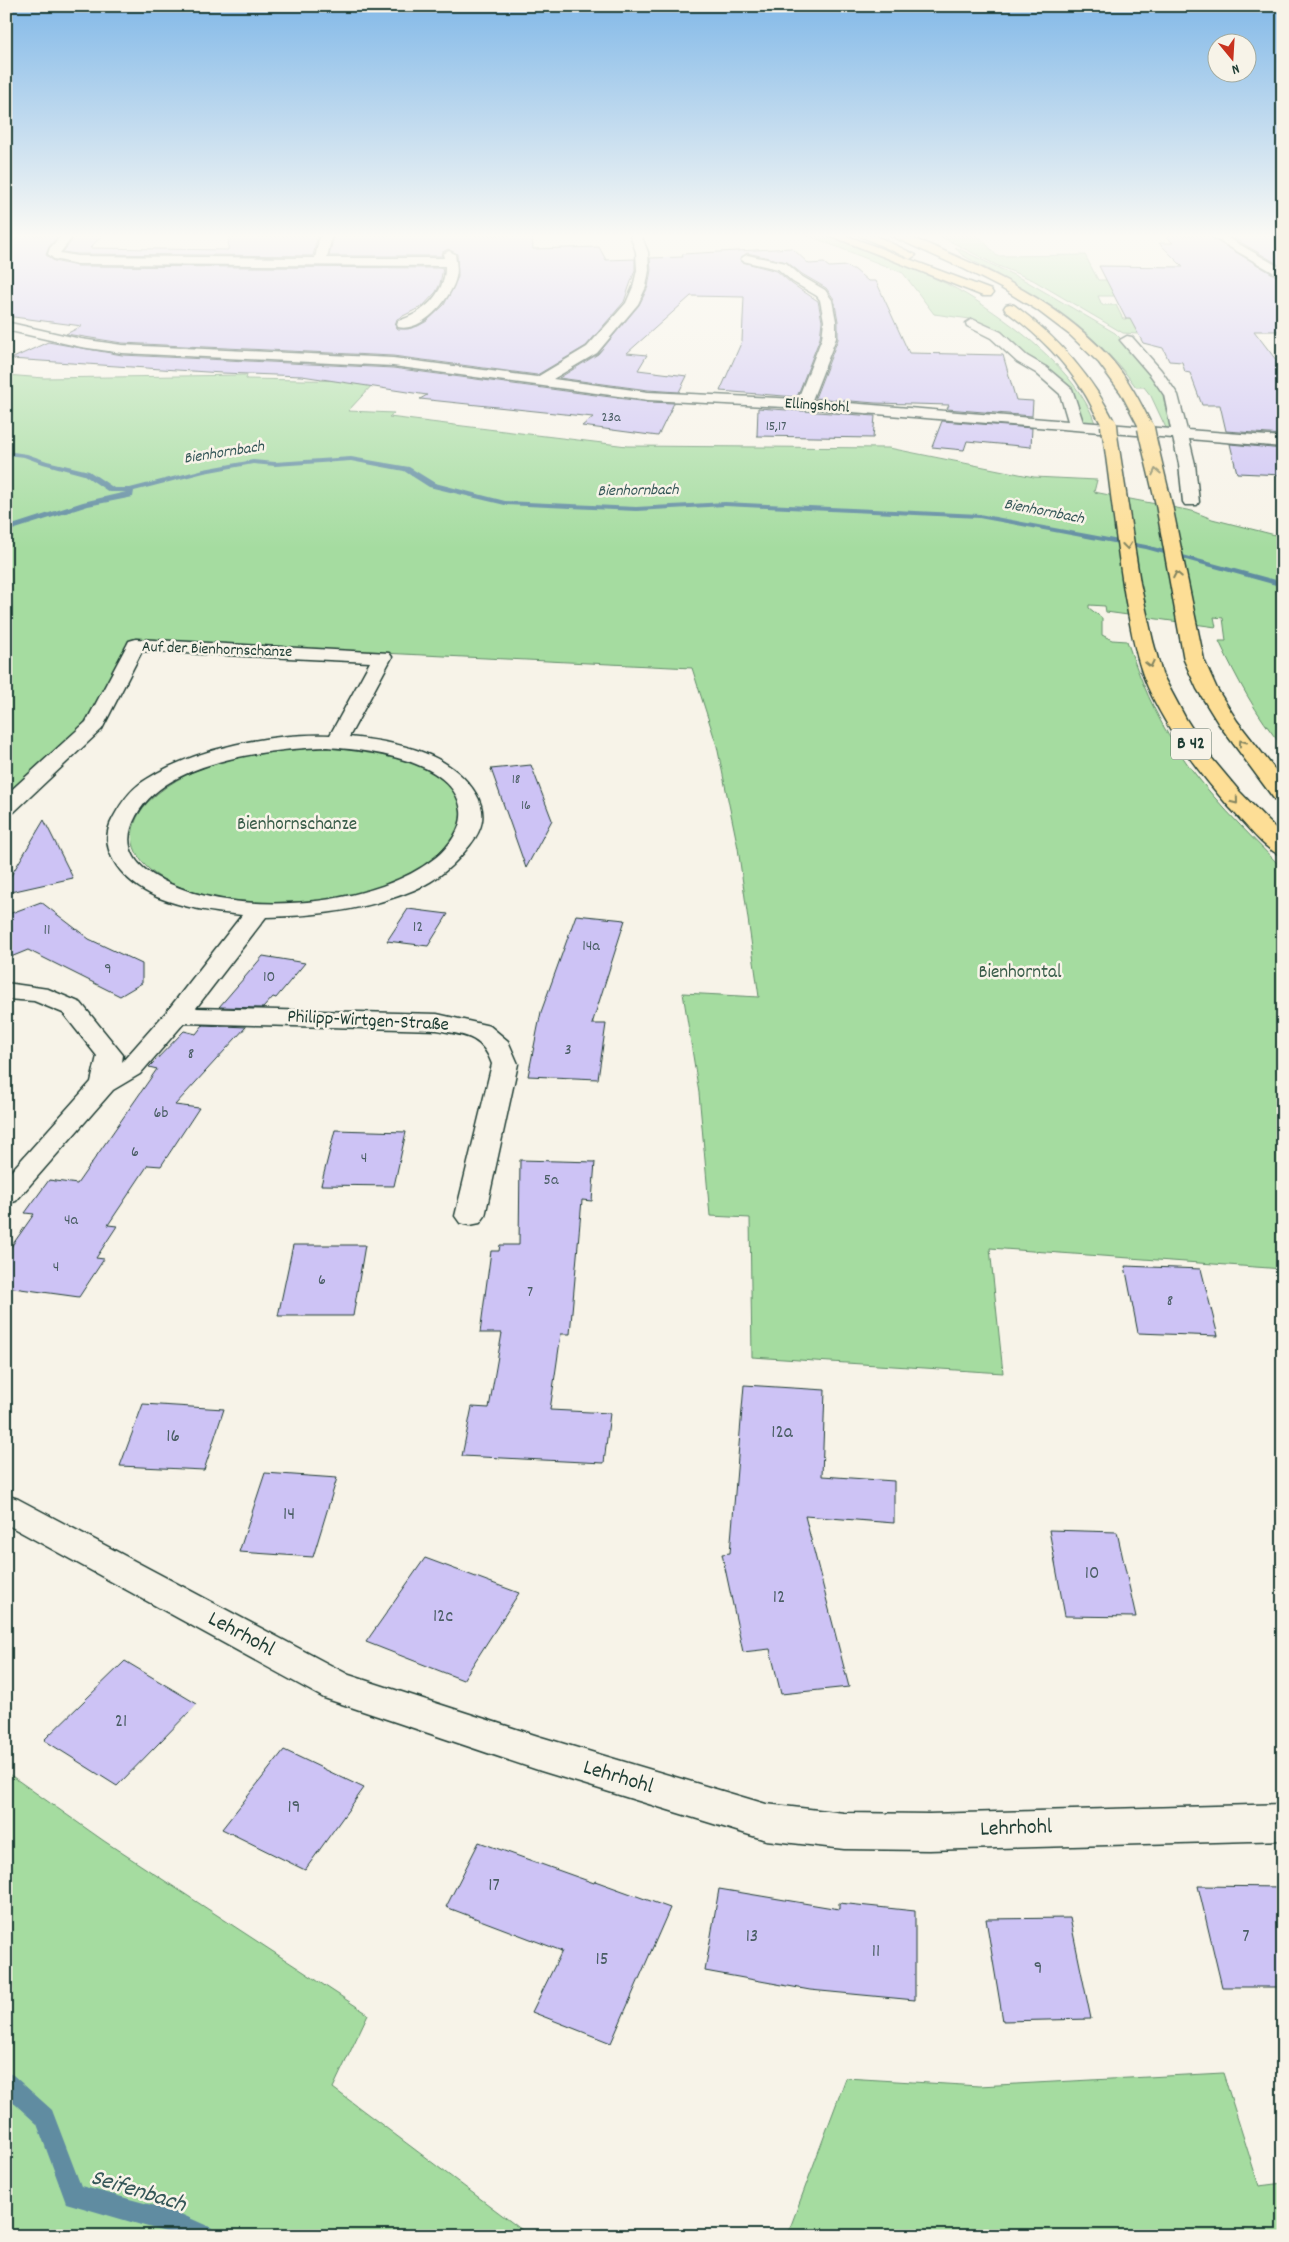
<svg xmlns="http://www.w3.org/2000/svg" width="1289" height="2242" font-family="Dekko,sans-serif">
<rect width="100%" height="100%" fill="#f7f3e8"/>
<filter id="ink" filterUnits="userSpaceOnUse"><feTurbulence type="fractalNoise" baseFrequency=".02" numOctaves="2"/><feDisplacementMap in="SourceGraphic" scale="10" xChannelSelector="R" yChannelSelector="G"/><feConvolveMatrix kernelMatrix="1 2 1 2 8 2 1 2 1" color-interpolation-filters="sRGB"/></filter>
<g filter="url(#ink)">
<g fill="#a5dca0" stroke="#628c6a">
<path d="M807,235c26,0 45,11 69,20 31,12 63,23 91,40 45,27 111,77 128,128l-12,-2 -11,-29 -73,-58 -29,-15 -36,-5 -31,-41z"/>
<polygon points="938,235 978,235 997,256 1085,255 1098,280 1121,280 1136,296 1098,296 1102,305 1116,305 1123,319 1130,319 1138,334 1123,333 1033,280 996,265"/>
<path d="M955,247l71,34 89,52 20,20 31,42 10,34 -10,-1 -15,-32 -7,-9h-8c-44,-62 -109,-96 -174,-132z"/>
<path d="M6,375l38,3 203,-3 -1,4 111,2 17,2 -26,28 46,2 -5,4 238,29 262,2 145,29 63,3 -3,12 98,19 20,8 71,18v210c-27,-32 -46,-68 -64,-106h7l-3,-23 -9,-1 2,10 -110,-15 -1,-6 -16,-1v3l13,10v17l10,5 15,1c13,38 28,74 50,108 29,44 69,82 106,120v400l-293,-21 13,125 -251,-16 -2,-139 -40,-2 -11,-123 -16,-100 76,4 -21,-149 -21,-102 -25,-78 -558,-27 -51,83 -74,67h-3z"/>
<path d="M318,747c44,1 97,6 130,38 14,14 16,34 7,51 -13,22 -39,36 -63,46 -65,26 -146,31 -212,5 -19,-7 -42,-21 -47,-44 -3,-15 5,-31 16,-42 45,-43 111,-50 169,-54z"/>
<polygon points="6,1772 104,1841 368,2014 333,2088 530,2236 6,2236"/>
<polygon points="1223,2073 1259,2186 1283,2183 1283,2236 787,2236 846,2078 979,2086"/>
</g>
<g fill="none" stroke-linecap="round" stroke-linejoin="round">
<g fill="#608ca1" fill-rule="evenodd">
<polygon points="6,451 27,454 47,461 89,471 114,488 130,488 204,469 253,460 275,462 351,457 409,467 435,483 505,501 636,507 725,502 979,514 1146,545 1283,582 1283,587 1146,549 979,518 725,506 636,511 505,505 429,487 404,471 351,461 275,466 253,464 204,473 134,491 133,497 88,506 6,532 6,527 83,502 126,492 109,492 84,475 43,464 24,457 6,455"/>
<polygon points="6,2072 13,2075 52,2110 81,2186 174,2211 212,2228 215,2236 179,2236 66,2203 37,2124 6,2096"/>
</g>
</g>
<g fill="#cdc3f5" stroke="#1f3d34">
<polygon points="21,235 59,235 49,247 46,255 54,261 77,266 443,268 440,284 436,292 423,306 397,319 395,325 398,329 408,329 418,326 427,321 444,305 458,277 457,254 448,249 441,253 442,256 329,256 334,235 532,235 533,249 599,247 606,260 635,259 635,270 624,302 586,346 537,375 393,356 122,343 66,334 82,326 6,316 6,249"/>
<polygon points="76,235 102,235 90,248 228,250 229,237 318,235 313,256 77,254 63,252"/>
<polygon points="1165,235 1207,235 1283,280 1283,331 1254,331 1283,369 1283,435 1226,431 1220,405 1202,405 1190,373 1185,372 1182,362 1169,361 1163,348 1143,343 1130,319 1126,319 1099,266 1183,267 1159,243 1173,243"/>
<polygon points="1228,235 1283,235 1283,267"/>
<polygon points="792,248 809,264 824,263 829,267 847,266 850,269 854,269 868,281 876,281 909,353 1003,355 1016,400 1033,401 1032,416 947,409 949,405 875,403 815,398 838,339 838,321 834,299 826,288 802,274 787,262 747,253 740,258 742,262 777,271 792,284 818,301 822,321 820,338 797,397 720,391 742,341 744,297 691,296 627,353 647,355 638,370 687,376 679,392 648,390 559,378 598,354 639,305 648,287 651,270 650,258 683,257 682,254"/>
<polygon points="48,342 122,355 393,368 648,402 674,403 658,436 582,426 593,417 420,399 427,395 302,376 222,373 11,359"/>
<polygon points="758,408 875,416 873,438 757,436"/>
<polygon points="942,421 1032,428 1031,447 967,441 964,450 932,447"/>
<polygon points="1230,444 1283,449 1283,475 1237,473"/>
<polygon points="531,765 552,820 526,868 491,769"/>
<polygon points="44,820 73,878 6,893 6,884"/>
<polygon points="41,902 89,939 142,964 142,983 120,996 28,950 6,959 6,915"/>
<polygon points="408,909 448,914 428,946 387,941"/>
<polygon points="576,915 625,920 592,1024 606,1024 598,1079 528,1076 541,1012"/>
<polygon points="263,956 305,963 276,998 273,997 263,1008 219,1007"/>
<polygon points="203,1025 246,1027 175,1105 199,1108 161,1166 148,1165 108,1225 117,1226 96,1258 104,1259 79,1297 6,1287 6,1254 34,1214 25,1213 49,1180 77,1184 157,1069 149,1067 184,1031 196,1034"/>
<polygon points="335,1130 406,1132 394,1186 321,1185"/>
<polygon points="520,1160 595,1162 592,1201 582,1200 570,1334 561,1334 550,1410 610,1413 604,1463 462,1456 472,1407 489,1408 502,1333 480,1333 491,1251 499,1251 500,1245 519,1245"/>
<polygon points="293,1245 365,1245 353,1316 278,1316"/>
<polygon points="1125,1266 1201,1269 1218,1336 1138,1333"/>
<polygon points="744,1385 825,1390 822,1476 894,1481 894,1523 805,1516 849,1687 781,1694 770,1649 743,1652 722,1554 730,1553"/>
<polygon points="143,1404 224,1409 204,1470 120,1466"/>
<polygon points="265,1473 337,1478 313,1557 239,1552"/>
<polygon points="1049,1530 1117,1532 1136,1617 1065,1616"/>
<polygon points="425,1558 519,1593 463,1680 366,1642"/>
<polygon points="125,1661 197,1704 117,1786 44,1740"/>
<polygon points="284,1750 364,1788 305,1870 222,1829"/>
<polygon points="479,1842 594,1883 595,1881 670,1908 611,2043 532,2012 562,1951 446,1907"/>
<polygon points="1198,1886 1283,1887 1283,1987 1222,1987"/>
<polygon points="719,1889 839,1909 839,1903 915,1911 915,2000 810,1990 705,1971"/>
<polygon points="1070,1918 1091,2019 1003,2021 986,1919"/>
</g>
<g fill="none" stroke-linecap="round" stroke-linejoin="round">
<defs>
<g id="minor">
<path d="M62,235h12l-14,18 17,3 238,2 5,-23h12l-5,23h117l-1,-4 6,-3 6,3c1,8 3,16 1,23 -4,21 -34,56 -58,50l-1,-3 1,-3c25,-7 48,-28 47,-55l-368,-2 -23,-5 -6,-5 2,-6z"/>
<polygon points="630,235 641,235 648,252 649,270 646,287 638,304 597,353 553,379 648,392 798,399 822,338 824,321 820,300 817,296 793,282 778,269 743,261 741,259 743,257 747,255 786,263 801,276 825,290 832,300 836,321 836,338 812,400 1068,421 1060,394 1036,373 1017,362 991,338 967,326 966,323 972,319 1001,332 1027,356 1046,367 1072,389 1083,422 1171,429 1164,395 1151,376 1120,340 1127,336 1132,337 1161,370 1178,395 1187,430 1283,437 1283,447 1189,439 1195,464 1199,502 1197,505 1185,505 1183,502 1179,464 1173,438 803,408 648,400 393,366 122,353 81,347 6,330 6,322 81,339 122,345 393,358 537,377 587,347 626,303 633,287 637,270 636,252"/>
<polygon points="1209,235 1223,235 1283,269 1283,278"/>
<path d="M136,639l253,14 3,4 -43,80c46,5 101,14 127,57 11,19 7,35 -6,51 -16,20 -32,35 -56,45 -47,20 -98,26 -148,27l-70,91 241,6 53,12 18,15 10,23 -33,152 -5,7 -10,2 -10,-2 -5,-7 37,-152c-10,-29 -28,-29 -55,-34l-253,-7 -44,51 -27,16 -97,111 -10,3v-27l85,-95 6,-26 -34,-43 -29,-12 -28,-2v-16l42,6 33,14 42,52 -1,7 46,-52 74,-95c-29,-3 -58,-7 -85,-18 -30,-13 -63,-45 -44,-79 8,-15 18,-30 34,-39 49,-31 124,-46 183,-44l40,-73 -228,-11 -40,78 -88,83 -8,1v-18l80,-73 41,-77 2,-4zM327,747c40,3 128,12 134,64 2,17 -13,37 -26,47 -58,46 -171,56 -241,35 -18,-6 -50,-18 -60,-36 -8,-14 -5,-28 2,-41 30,-56 134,-67 191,-69z"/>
<polygon points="6,1495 18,1499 349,1675 541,1737 766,1804 844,1813 929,1814 1283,1804 1283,1840 929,1850 844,1849 766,1840 541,1771 324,1698 6,1524"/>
</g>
<g id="highway">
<polygon points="829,235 845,235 991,290 993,293 991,296 983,296"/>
<polygon points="858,235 874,235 916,255 910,259 906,257"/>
<path d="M889,235c23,0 43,11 64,20 57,25 114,56 156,102 19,21 32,46 44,71l-2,3h-10l-20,-38 -22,-30 -29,-28 -33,-25 -36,-22 -37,-19z"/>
<path d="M1010,304l4,1c44,33 78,71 102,120l-2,3h-10c-8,-11 -13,-25 -21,-37 -20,-32 -47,-58 -77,-80l-2,-3 2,-3z"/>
<path d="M1110,431l5,1 2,3 23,148 13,58 9,33 24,45 23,36 31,37 43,44v20c-18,-5 -40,-35 -53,-48 -34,-39 -69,-85 -87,-133 -9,-25 -13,-52 -18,-78 -9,-54 -14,-108 -22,-162l2,-3z"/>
<polygon points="1148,433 1153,435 1156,438 1172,505 1204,660 1217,689 1237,721 1283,780 1283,801 1275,800 1218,723 1197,689 1184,660 1156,505 1140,438 1143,435"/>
</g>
</defs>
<use href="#minor" stroke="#1f3d34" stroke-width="3"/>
<use href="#highway" stroke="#1f3d34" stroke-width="3"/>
<use href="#minor" fill="#f7f3e8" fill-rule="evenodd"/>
<use href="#highway" fill="#fdde96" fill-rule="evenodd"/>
<defs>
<g id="highway-bridge">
<polyline points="1109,425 1110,435"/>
<polyline points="1146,428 1148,438"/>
</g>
</defs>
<use href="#highway-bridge" stroke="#1f3d34" stroke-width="19" stroke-linecap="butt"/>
<use href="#highway-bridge" stroke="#fdde96" stroke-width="16"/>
</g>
<defs><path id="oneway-chevron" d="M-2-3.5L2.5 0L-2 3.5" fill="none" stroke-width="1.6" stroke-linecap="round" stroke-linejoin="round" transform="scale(1.25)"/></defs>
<g stroke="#838560">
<use href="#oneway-chevron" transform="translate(1156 472) rotate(-103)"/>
<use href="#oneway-chevron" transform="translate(1127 546) rotate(83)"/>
<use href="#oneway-chevron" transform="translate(1177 575) rotate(-101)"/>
<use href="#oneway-chevron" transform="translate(1150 664) rotate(77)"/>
<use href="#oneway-chevron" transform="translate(1242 743) rotate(-125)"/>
<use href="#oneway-chevron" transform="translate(1235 801) rotate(51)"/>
</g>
</g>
<linearGradient id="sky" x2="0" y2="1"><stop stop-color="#83b9e8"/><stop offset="0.43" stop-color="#fbfaf5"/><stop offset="1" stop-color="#fbfaf5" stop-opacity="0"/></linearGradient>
<rect width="1289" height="549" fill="url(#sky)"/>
<g text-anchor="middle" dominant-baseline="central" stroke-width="5" stroke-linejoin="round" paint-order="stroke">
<g font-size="14" fill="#4a5e64">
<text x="611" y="418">23a</text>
<text x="776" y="427">15,17</text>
<text x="516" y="780">18</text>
<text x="526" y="806">16</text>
</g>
<g font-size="16" fill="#1f3d34" stroke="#f7f3e8">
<text transform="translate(817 406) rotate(4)">Ellingshohl</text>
<text transform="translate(217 650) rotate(2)">Auf der Bienhornschanze</text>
</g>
<g font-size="16" font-style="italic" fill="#355758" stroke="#f7f3e8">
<text transform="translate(224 453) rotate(-9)">Bienhornbach</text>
<text transform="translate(638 491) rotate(-1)">Bienhornbach</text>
<text transform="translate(1044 512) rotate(11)">Bienhornbach</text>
</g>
<g font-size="16" fill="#4a5e64">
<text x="418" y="927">12</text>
<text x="47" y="930">11</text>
<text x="591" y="946">14a</text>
<text x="108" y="969">9</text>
<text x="269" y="977">10</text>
<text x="568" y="1050">3</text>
<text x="191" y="1054">8</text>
<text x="161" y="1113">6b</text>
<text x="135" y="1152">6</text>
<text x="364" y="1158">4</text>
<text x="551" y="1180">5a</text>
<text x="71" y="1220">4a</text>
<text x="56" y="1267">4</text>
<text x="322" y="1280">6</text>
<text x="530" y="1292">7</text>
<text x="1170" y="1301">8</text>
</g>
<rect fill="#f7f3e8" stroke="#60746a" stroke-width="1" x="1171" y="728.5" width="40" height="31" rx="4"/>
<g font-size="18" font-weight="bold" fill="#1f3d34">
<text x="1191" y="744">B 42</text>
</g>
<g font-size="19" fill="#3a5d4a" stroke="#f7f3e8">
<text x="297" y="825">Bienhornschanze</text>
<text x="1020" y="973">Bienhorntal</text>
</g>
<g font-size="19" fill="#1f3d34" stroke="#f7f3e8">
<text transform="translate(368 1022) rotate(3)">Philipp-Wirtgen-Straße</text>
</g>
<g font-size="19" fill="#4a5e64">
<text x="782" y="1433">12a</text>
<text x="173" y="1437">16</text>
<text x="289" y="1515">14</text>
<text x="1092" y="1574">10</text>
<text x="779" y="1598">12</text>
<text x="443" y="1617">12c</text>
<text x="121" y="1722">21</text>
<text x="294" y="1808">19</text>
<text x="494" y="1886">17</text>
<text x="752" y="1937">13</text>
<text x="1246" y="1937">7</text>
<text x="876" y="1952">11</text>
<text x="602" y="1960">15</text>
<text x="1038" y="1969">9</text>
</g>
<g font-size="22" fill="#1f3d34" stroke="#f7f3e8">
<text transform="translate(241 1635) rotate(28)">Lehrhohl</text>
<text transform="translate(618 1778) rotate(17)">Lehrhohl</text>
<text transform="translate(1016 1829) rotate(-2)">Lehrhohl</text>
</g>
<g font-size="24" font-style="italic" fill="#355758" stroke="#f7f3e8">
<text transform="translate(138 2192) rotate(17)">Seifenbach</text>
</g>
</g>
<rect width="1289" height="2242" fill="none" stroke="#f7f3e8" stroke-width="25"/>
<rect x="12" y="12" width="1264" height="2217" fill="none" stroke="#1f3d34" stroke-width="2" filter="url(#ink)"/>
<g transform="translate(1232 58) rotate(162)"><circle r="24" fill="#f7f3e8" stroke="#a1aaa0"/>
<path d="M0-4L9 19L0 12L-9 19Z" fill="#c8321e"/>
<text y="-8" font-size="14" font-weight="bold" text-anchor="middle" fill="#1f3d34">N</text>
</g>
</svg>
